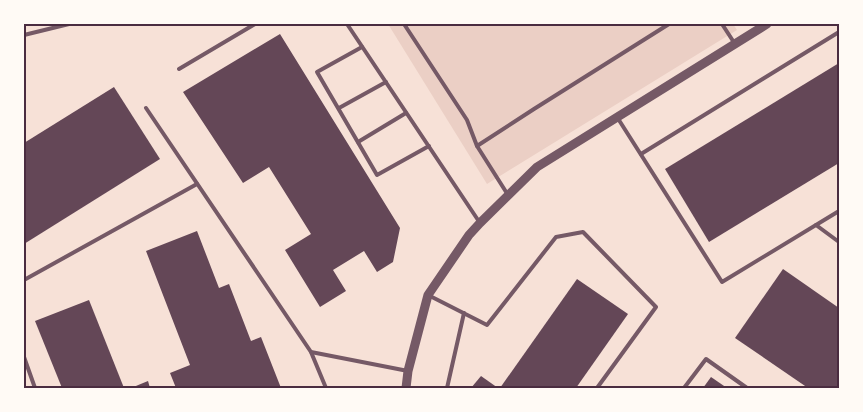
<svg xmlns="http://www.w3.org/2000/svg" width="863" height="412" font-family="Jost,sans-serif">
<rect width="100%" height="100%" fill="#f7e1d7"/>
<polygon fill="#ebcfc5" points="388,24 733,24 737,30 487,184"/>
<g fill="#644757">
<polygon points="280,34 400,228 393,262 377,272 364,251 333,270 346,291 320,307 285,250 311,234 269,167 243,183 183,92"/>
<polygon points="839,63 839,163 709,242 665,169"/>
<polygon points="114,87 160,159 24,244 24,143"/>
<polygon points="197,231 219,288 229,284 251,341 261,337 281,388 176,388 170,373 190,365 146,251"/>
<polygon points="783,269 839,308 839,388 808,388 735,338"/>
<polygon points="577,279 628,314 576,388 500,388"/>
<polygon points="89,300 124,388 62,388 35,321"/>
<polygon points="481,376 498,388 471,388"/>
<polygon points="711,377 727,388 703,388"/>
<polygon points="148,381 150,388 131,388"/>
</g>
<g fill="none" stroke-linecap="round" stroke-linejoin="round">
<g stroke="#755966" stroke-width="4">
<polyline points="347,24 480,223"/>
<polyline points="404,24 467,120 477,146 508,195"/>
<polyline points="722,24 735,44"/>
<polyline points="24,35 69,24"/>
<polyline points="362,47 317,72 377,175 429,146"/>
<polyline points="179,69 255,24"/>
<polyline points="146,108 311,352 408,371"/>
<polyline points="339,108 386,82"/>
<polyline points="617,117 722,282 839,211"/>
<polyline points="358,142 406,113"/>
<polyline points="477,146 534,109 669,24"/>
<polyline points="641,154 839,32"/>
<polyline points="816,225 839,242"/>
<polyline points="24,280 197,184"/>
<polyline points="428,295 487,325 556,237 583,232 656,307 597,388"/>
<polyline points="311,352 326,388"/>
<polyline points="24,357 35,388"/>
<polyline points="447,388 464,313"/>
<polyline points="684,388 706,359 747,388"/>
</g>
<polyline stroke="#755966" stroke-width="9" points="406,388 408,371 428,295 469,235 480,223 537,167 767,24"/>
</g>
<rect width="863" height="412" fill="none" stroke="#fffaf5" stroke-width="50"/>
<rect x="25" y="25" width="813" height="362" fill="none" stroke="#4a2c40" stroke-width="2"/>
</svg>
